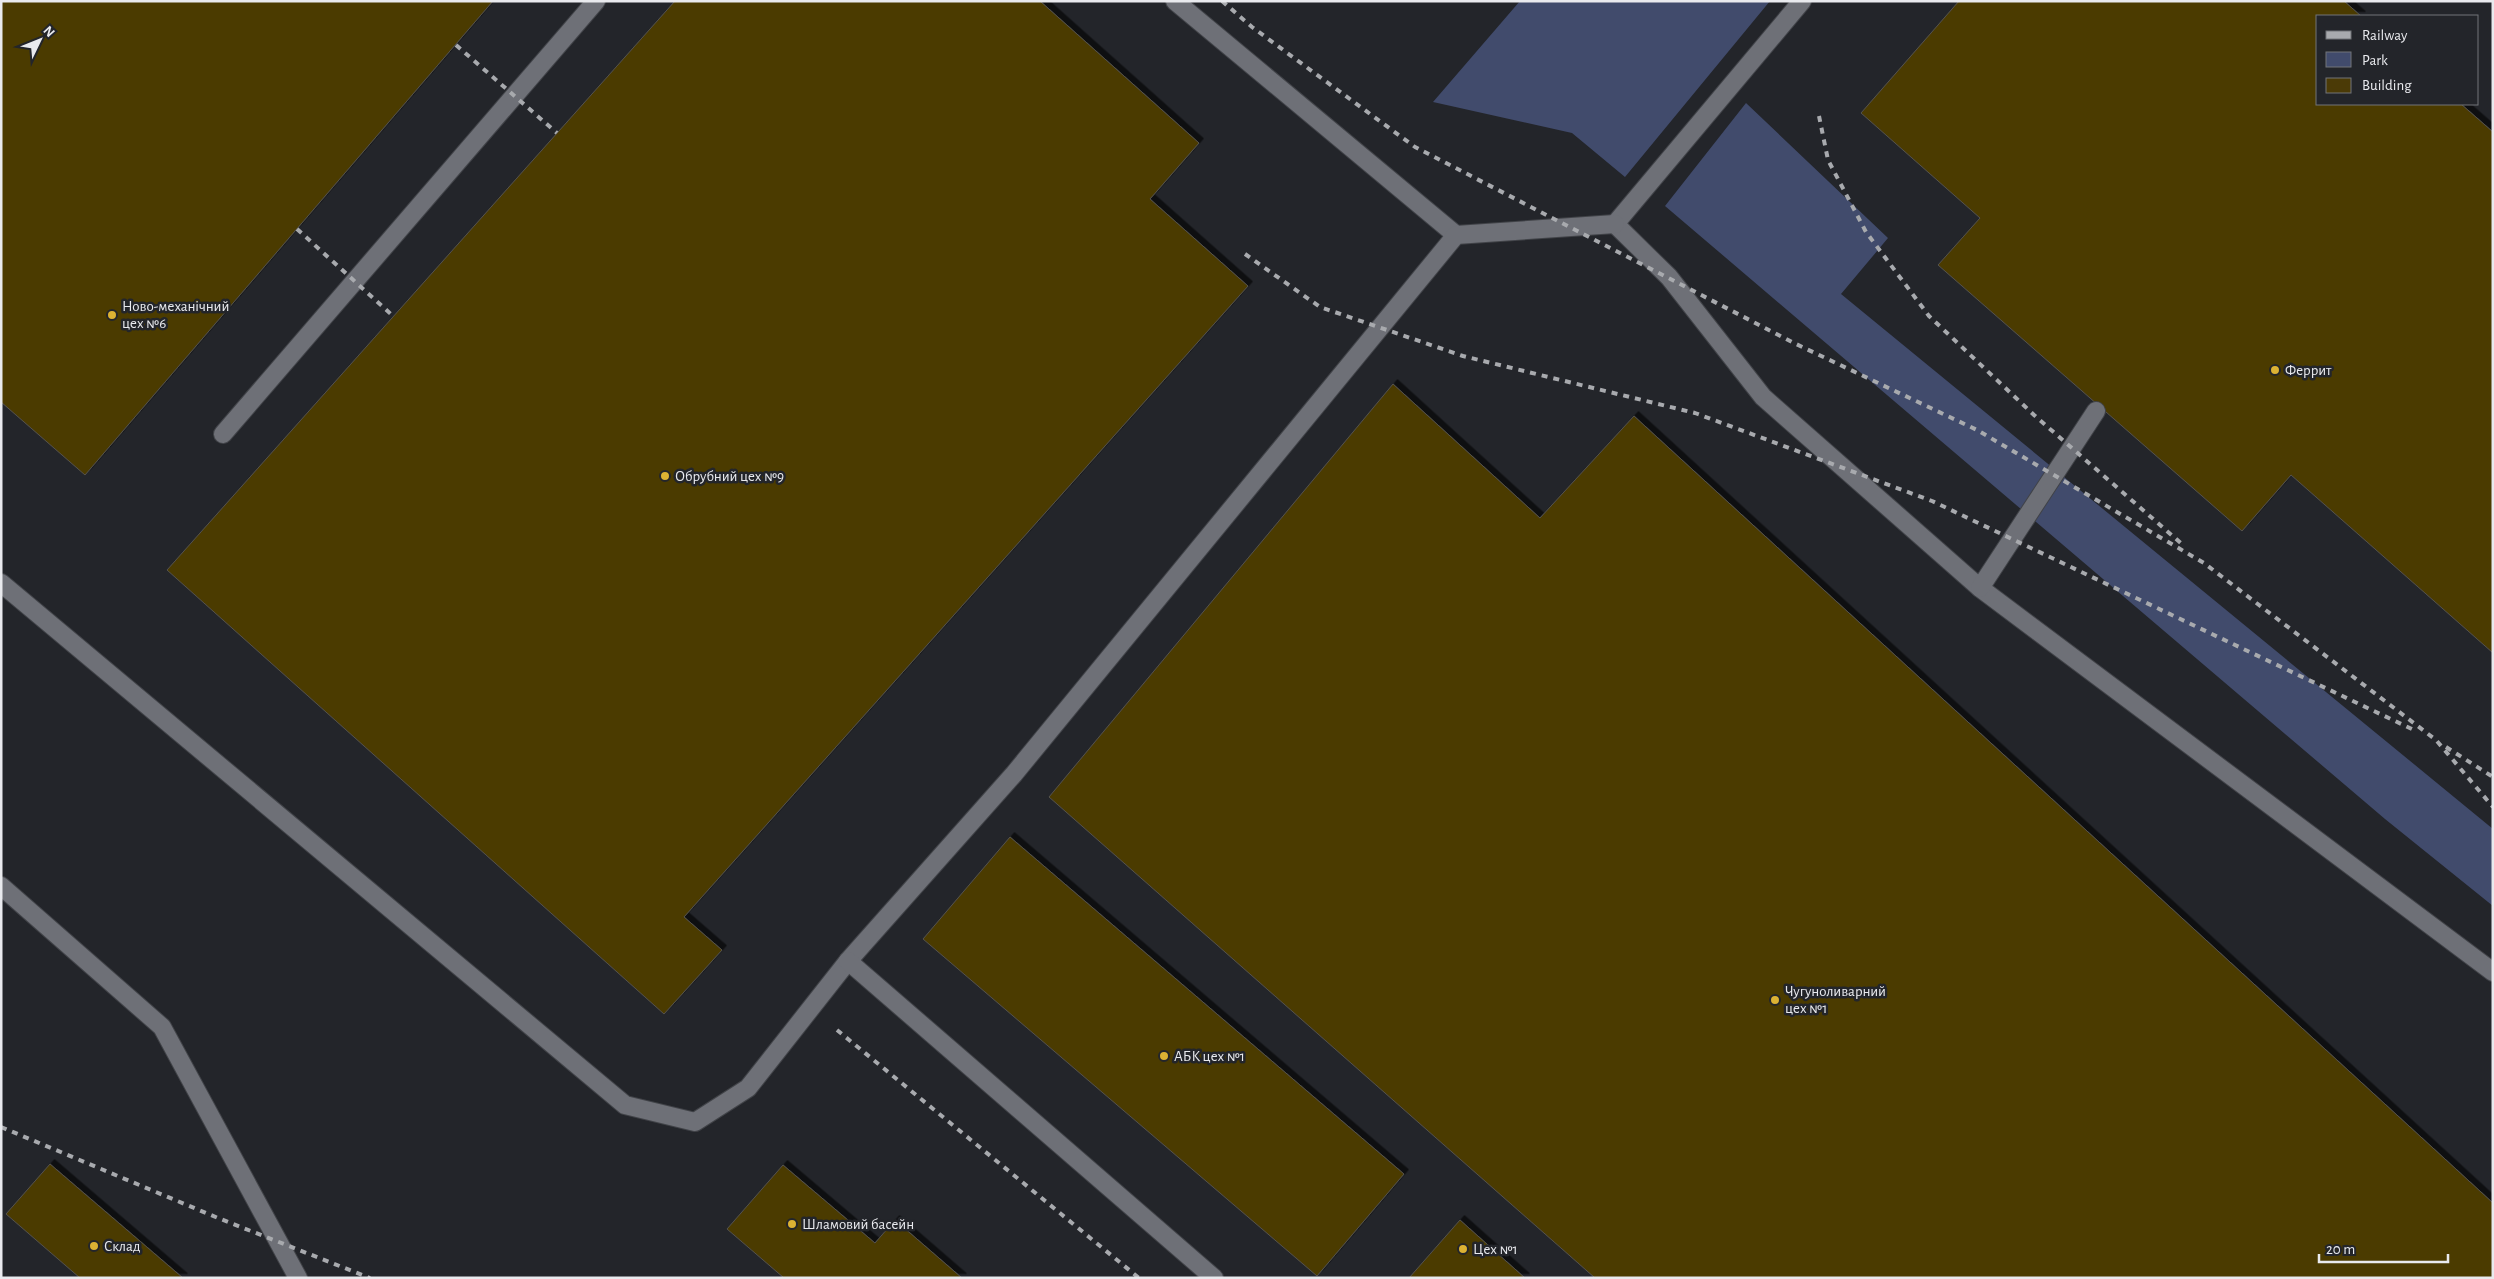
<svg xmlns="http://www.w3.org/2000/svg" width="2494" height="1279" font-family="'Alegreya Sans',sans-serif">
<defs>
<filter id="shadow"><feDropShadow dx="4.5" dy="-4.5" stdDeviation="0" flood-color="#0009"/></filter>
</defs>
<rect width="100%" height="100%" fill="#23252a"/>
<g fill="#414b6c">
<polygon points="1520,1 1770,1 1625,177 1572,133 1433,102"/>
<polygon points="1746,103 1888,238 1841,294 2493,829 2493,906 2385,819 1665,206"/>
</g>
<g fill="#4b3a06" stroke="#55534c" filter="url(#shadow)">
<polygon points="1,1 493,1 85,475 1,402"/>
<polygon points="675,1 1040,1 1199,143 1150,199 1248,286 684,917 722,950 664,1014 167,570"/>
<polygon points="1959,1 2344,1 2361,16 2318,16 2318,104 2461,104 2493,132 2493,653 2291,475 2242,531 1938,265 1980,218 1861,113"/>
<polygon points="1393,384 1540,518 1634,416 2493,1203 2493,1278 1595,1278 1049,797"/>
<polygon points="1010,837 1404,1174 1317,1276 923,939"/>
<polygon points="50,1164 183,1278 80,1278 6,1214"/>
<polygon points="783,1165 875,1243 895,1220 962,1278 784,1278 727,1229"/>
<polygon points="1460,1220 1525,1278 1409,1278"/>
</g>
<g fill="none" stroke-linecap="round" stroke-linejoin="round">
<defs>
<g id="lane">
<polyline points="1175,1 1456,235"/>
<polyline points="1802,1 1615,224 1669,277 1763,397 1980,588 2493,972"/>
<polyline points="223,434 596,1"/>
<polyline points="1,583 625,1105 695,1122 748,1088 848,961 1014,774 1456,235 1615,224"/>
<polyline points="1980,588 2096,411"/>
<polyline points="1,886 162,1027 298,1278"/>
<polyline points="848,961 1214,1278"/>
</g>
</defs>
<use href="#lane" stroke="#414348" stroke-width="20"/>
<use href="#lane" stroke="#6e7077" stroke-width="18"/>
<g stroke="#a8aaae" stroke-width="4" stroke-dasharray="6 6" stroke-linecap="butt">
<polyline points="1222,1 1252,27 1415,147 1796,344 1977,430 2204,563 2436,740 2493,807"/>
<polyline points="456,45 557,133"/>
<polyline points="1819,116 1828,160 1866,232 1929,316 2034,415 2183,545"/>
<polyline points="297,229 393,316"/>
<polyline points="1245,254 1320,307 1463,356 1695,413 1932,501 2416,731"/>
<polyline points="2446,747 2493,777"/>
<polyline points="837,1030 1139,1278"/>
<polyline points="1,1127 218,1218 370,1278"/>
</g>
</g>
<g fill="#dcb233" stroke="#23252a" stroke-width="2">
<circle cx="112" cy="315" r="5"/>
<circle cx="2275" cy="370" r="5"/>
<circle cx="665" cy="476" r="5"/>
<circle cx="1775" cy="1000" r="5"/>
<circle cx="1164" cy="1056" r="5"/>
<circle cx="792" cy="1224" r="5"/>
<circle cx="94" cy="1246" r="5"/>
<circle cx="1463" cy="1249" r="5"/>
</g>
<g text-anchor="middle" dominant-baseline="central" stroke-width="5" stroke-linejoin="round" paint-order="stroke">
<g font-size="15" fill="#e9eaee" stroke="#23252a" text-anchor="start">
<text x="122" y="306">Ново-механічний<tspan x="122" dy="17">цех №6</tspan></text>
<text x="2285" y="370">Феррит</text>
<text x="675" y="476">Обрубний цех №9</text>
<text x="1785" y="991">Чугуноливарний<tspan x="1785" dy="17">цех №1</tspan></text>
<text x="1174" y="1056">АБК цех №1</text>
<text x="802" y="1224">Шламовий басейн</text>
<text x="104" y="1246">Склад</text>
<text x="1473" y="1249">Цех №1</text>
</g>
</g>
<rect width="2494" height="1279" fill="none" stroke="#e9eaee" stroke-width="5"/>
<rect x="2316" y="15" width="162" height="90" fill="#23252a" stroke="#727478"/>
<rect x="2326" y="31" width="25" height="8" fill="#a8aaae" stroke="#727478"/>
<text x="2362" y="40" font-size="15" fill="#e9eaee">Railway</text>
<rect x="2326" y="52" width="25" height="15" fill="#414b6c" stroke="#727478"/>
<text x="2362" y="65" font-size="15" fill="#e9eaee">Park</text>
<rect x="2326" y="78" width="25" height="15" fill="#4b3a06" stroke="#727478"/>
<text x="2362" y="90" font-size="15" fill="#e9eaee">Building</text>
<g transform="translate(40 40) rotate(47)" stroke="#23252a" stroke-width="4" paint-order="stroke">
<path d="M0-4L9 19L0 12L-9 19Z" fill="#e9eaee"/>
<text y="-8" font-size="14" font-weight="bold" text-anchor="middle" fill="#e9eaee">N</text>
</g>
<path d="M2319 1254v8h129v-8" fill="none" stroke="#e9eaee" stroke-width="2.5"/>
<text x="2326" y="1254" font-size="15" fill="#e9eaee" stroke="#23252a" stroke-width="4" paint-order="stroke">20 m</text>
</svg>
